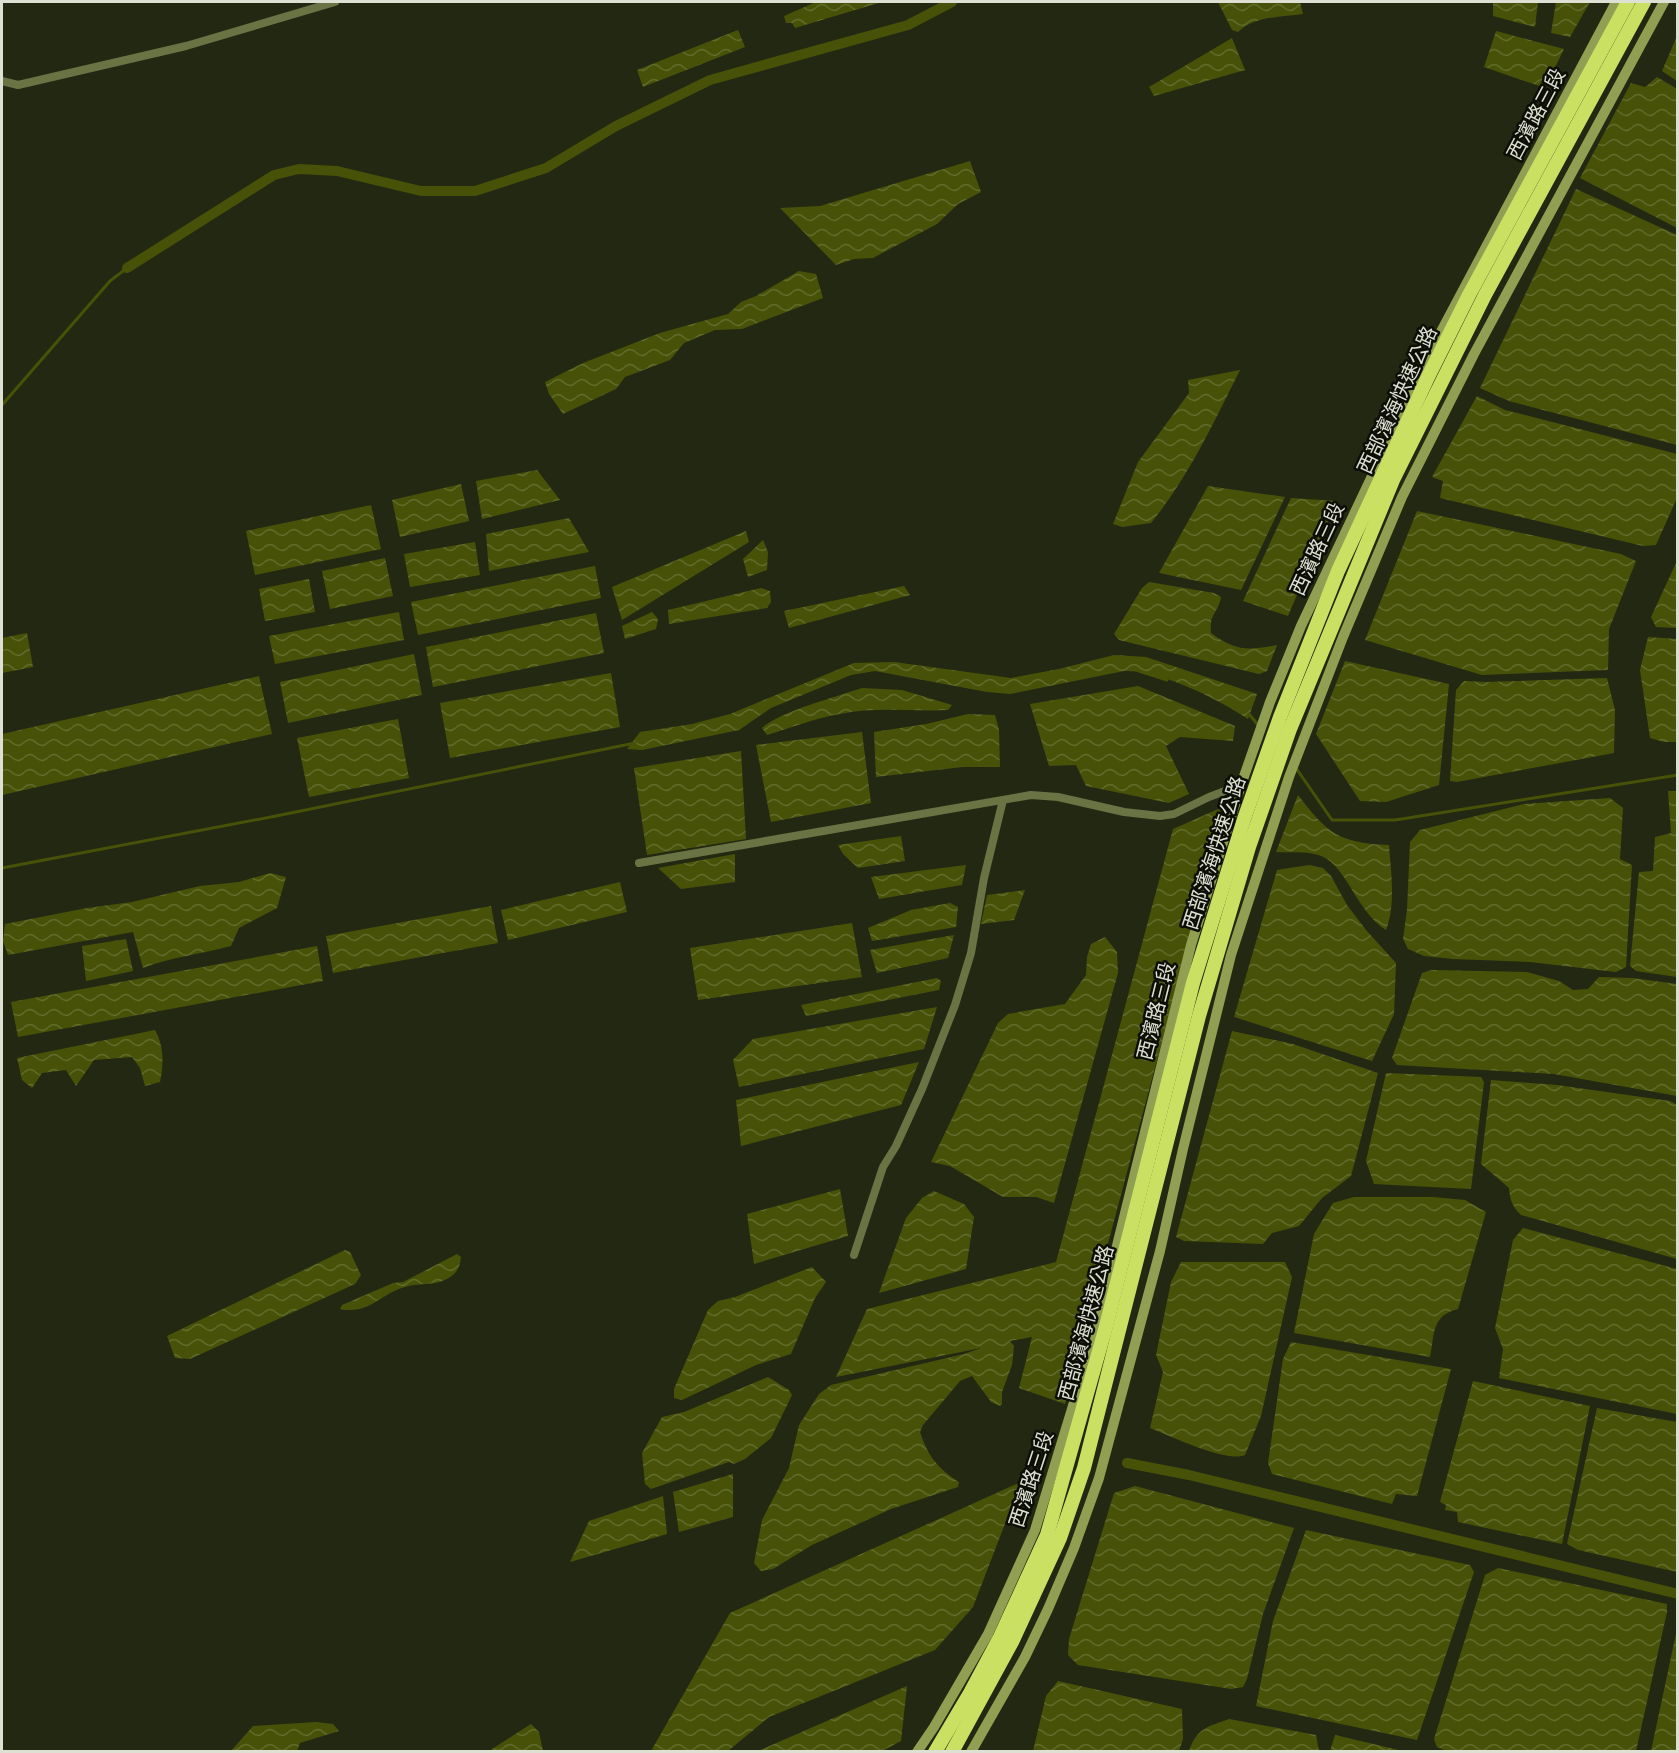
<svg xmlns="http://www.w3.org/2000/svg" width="1679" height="1753" font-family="'Zilla Slab','Noto Sans TC',serif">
<defs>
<pattern id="water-waves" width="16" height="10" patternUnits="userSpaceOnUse" patternTransform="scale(1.5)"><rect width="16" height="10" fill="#475208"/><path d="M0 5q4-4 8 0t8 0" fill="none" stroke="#616b2b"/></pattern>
</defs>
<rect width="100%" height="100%" fill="#232812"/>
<g fill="url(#water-waves)">
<polygon points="816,2 882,2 795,28 792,23 786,23 784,16"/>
<path d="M1218,2h82l3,12c-21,3 -49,2 -65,18l-6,-2z"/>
<polygon points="1493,2 1538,2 1535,27 1493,16"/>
<polygon points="1556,2 1590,2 1570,37 1551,33"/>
<polygon points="738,30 745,47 643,87 637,70"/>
<polygon points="1496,31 1564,49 1545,88 1484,67"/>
<polygon points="1677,36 1677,81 1662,71"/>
<polygon points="1232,38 1245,70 1154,96 1149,87"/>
<polygon points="1657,77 1677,89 1677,228 1580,178 1631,83 1645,87"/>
<polygon points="970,161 981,192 958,204 937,224 873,258 854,259 836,265 780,208 820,206"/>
<polygon points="1576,189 1677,235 1677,445 1509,401 1480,388"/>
<polygon points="799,271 816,274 823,298 742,329 715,330 684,343 670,360 625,377 616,389 563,414 549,394 545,382 583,363 660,333 728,314 741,302 756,296"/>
<path d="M1240,370c-26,52 -52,108 -89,153l-29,4 -9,-3 25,-62 51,-69 -1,-13z"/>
<polygon points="1477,396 1505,410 1677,454 1677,498 1656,545 1643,546 1440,498 1443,481 1432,477"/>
<polygon points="537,470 560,500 482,519 476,481"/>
<polygon points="461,484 469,521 400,537 392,500"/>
<polygon points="1208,486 1285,497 1241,590 1159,573"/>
<polygon points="1291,498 1337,501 1288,616 1243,601"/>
<polygon points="371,505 381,549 255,575 246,531"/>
<polygon points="1417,511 1621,554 1636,561 1609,629 1608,670 1482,675 1365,640"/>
<polygon points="569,518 589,552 489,571 486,534"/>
<polygon points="746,531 749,542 622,620 612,587"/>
<polygon points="763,540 768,552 767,570 748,577 743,559"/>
<polygon points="475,542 480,575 410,587 404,554"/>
<polygon points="385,558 393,596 330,609 322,571"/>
<polygon points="1677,561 1677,628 1656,627 1651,617"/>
<polygon points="595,566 601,598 418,635 411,602"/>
<polygon points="309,579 315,612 265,621 259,589"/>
<path d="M1149,582l65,11 7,4c-3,17 -12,16 -10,36 25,19 38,17 66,12l-10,26 -8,3 -140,-34 -5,-6 28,-46z"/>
<polygon points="904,586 910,595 789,628 784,611"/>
<polygon points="761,588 770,591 771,602 767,608 669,624 668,610"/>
<polygon points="399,612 404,640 275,664 269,636"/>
<polygon points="652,612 658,619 656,629 625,639 622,626"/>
<polygon points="596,613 604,653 433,687 426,647"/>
<polygon points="27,633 33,667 2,673 2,638"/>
<polygon points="1648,637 1677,639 1677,742 1664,742 1650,738 1640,670"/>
<polygon points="414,654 422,695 288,723 280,682"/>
<path d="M1114,655l32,2 111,37 -9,25c-30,-20 -87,-49 -124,-48l-114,23 -23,-2 -112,-21 -24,4 -80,33 -32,22 -97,20 -15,-1 13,-17 52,-8 38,-10 124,-51 40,-1 117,16 48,-9z"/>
<polygon points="1345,661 1449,684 1439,785 1386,802 1360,801 1316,734"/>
<polygon points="611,673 620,727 450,758 440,703"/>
<polygon points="259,676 272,734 2,795 2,734"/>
<polygon points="1607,678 1615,710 1614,753 1457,782 1450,781 1456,690 1464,681 1486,682"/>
<polygon points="1138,686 1235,726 1233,741 1180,737 1166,746 1189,794 1169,803 1086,786 1076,765 1049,766 1030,704"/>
<path d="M862,688l40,2 50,15 -4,5c-37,2 -72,-4 -108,4 -25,4 -49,14 -73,21l-5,-7c19,-17 74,-31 100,-40z"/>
<polygon points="968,714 995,715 999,730 1000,767 963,767 876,777 874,732 926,724"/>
<polygon points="398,719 409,778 309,797 297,738"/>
<polygon points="862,732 871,803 771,822 756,745"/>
<polygon points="741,751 746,839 647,855 634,768"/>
<polygon points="1668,791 1678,791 1677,977 1636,971 1630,966 1639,872 1653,871 1655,837 1671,833"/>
<path d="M1298,795c30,39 41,48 91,50 2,27 7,60 -3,85 -28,-18 -37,-56 -59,-71 -14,-9 -35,-6 -51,-7z"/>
<polygon points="1610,798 1623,808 1620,859 1632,865 1626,967 1616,972 1530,962 1453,959 1424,956 1408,949 1403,939 1407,910 1410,842 1420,830 1524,804"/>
<path d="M1225,806l-160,598 -46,-16 13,-51 -22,4 4,5 -2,19 -10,27v12l-2,2 -9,-4 -19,-26 -12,5 -37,44 -3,7c8,24 17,36 39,50l-1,5 -67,22 -79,36 -39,24 -12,2 -7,-8 8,-43 27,-52 10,-43 20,-31 12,-9 133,-31 17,-6 -145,29 31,-68 189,-47 117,-433z"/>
<polygon points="901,836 905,861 858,868 843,854 838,845"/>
<polygon points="735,854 735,882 681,889 658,868"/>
<polygon points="966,865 962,885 879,899 871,877"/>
<polygon points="1309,865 1323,868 1331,876 1347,905 1366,930 1396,963 1394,1014 1372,1061 1234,1017 1277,870"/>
<path d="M270,873l16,4 -9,31 -38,20 -8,18c-29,8 -60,11 -88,22l-10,-36 -125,23 -5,-14 2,-17 82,-16 45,-6 68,-16 39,-4z"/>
<polygon points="620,882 627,912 508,940 501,910"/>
<polygon points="1025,890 1014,920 981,924 987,895"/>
<polygon points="950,903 958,907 956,927 872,941 868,928 911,910"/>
<polygon points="491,906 498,943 333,973 326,936"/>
<polygon points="852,923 862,977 698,1000 690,948"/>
<polygon points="954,935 948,958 877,973 870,950"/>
<polygon points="1105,937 1117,952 1118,973 1054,1203 1036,1197 1003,1197 950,1166 931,1162 998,1023 1008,1014 1065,1004 1086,975 1087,957 1091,944"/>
<polygon points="126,939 133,971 86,981 82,946"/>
<polygon points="317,946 323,981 18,1037 11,1002"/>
<polygon points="1431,970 1527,972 1559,981 1573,990 1588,989 1599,977 1632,978 1677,984 1677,1096 1554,1074 1397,1065 1392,1058 1422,973"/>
<polygon points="937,978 941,981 939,990 806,1016 801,1005"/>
<polygon points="937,1007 924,1049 739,1087 733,1060 753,1039"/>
<path d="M155,1030c9,16 9,34 5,52l-15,4 -5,-18 -8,-11 -38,3 -18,26 -10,-16 -24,3 -10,15 -10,-8 -5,-22z"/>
<polygon points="1232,1031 1293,1044 1378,1073 1351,1176 1322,1198 1299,1226 1272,1233 1263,1244 1184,1241 1176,1237"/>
<polygon points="919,1062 901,1105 741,1146 736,1100"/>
<polygon points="1386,1073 1481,1077 1484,1082 1471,1189 1374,1184 1366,1161"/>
<path d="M1491,1080l66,5 113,16 7,4v154l-156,-44c-9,-9 -11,-15 -12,-27l-28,-24z"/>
<polygon points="840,1189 848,1236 754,1264 747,1214"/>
<polygon points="934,1191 964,1204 974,1217 966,1269 879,1293 906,1218 922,1198"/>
<path d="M1354,1197h79l32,3 21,12 -28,97c-27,7 -23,24 -28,48l-136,-24 20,-99 19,-31z"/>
<polygon points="1523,1228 1677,1269 1677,1414 1499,1378 1503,1349 1495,1328 1513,1240"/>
<polygon points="345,1250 350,1252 361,1275 355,1284 190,1359 175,1358 167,1336"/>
<path d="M457,1254l4,3c-1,9 -3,15 -11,20 -14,10 -29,5 -45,10 -26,7 -35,28 -65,22l2,-4 51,-22 10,-1z"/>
<path d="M1181,1262h104l7,15 -31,139 -16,39c-19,8 -74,-19 -95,-27l13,-56 -7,-17 15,-73z"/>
<polygon points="812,1267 826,1282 815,1298 791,1354 756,1365 682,1400 674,1398 674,1389 708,1310 718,1301 735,1297"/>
<polygon points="1291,1342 1451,1369 1417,1496 1396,1494 1392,1504 1272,1474 1268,1463 1283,1359"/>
<polygon points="768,1377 789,1390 792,1395 771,1438 745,1459 734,1464 729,1462 651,1489 645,1484 642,1453 662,1417 684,1412"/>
<polygon points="1473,1381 1590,1406 1562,1544 1458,1522 1457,1512 1445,1510 1446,1505 1440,1502"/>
<polygon points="1597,1408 1677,1422 1677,1572 1578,1550 1567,1544"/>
<polygon points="733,1474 733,1517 679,1532 673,1492"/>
<polygon points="1021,1482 973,1607 935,1650 769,1717 728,1751 651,1751 730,1613"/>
<polygon points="1135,1486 1294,1528 1263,1614 1247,1679 1243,1687 1231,1689 1078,1665 1068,1655 1069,1639 1114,1493"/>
<polygon points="663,1496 667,1534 570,1562 589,1521"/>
<polygon points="1306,1530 1470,1565 1474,1572 1417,1740 1256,1706 1273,1621"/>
<polygon points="1498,1568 1667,1604 1667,1612 1636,1751 1449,1752 1437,1747 1434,1739 1485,1575"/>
<polygon points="1677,1629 1677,1751 1651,1751"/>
<polygon points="1058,1681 1182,1709 1183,1739 1179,1751 1033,1751 1046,1696"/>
<polygon points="907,1686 901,1741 882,1751 758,1751"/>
<path d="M1229,1719l87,16 3,16h-130c8,-23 18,-24 40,-32z"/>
<polygon points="316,1722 333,1724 339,1731 300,1743 297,1751 231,1751 253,1726"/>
<polygon points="531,1724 539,1732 543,1751 489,1751"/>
<polygon points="1335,1735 1403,1751 1330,1751"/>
</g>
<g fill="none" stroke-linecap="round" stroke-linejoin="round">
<g stroke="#475208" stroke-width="3">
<polyline points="2,405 110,281 127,268"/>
<polyline points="1139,671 1167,680"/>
<polyline points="1249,714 1258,725"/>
<polyline points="1296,768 1332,820 1395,820 1678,775"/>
<polyline points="2,868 276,816 635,743"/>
</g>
<g stroke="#475208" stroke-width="10">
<polyline points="127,268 274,175 299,169 337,171 421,191 475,191 546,168 616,126 710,80 908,25 952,2"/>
<polyline points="1127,1463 1189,1475 1678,1594"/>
</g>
<g stroke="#697344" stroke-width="8">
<polyline points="2,81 18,85 186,46 335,2"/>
<polyline points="639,863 1031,795 1058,797 1124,812 1160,816 1174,814 1209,797 1241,785"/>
<polyline points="854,1255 883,1167 896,1146 922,1089 955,1005 971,953 984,878 1003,800"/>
</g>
<g stroke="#909f52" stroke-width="10">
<polyline points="917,1752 934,1727 988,1634 1035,1530 1097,1327 1191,945 1241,785 1270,702 1301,626 1436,341 1616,2"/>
<polyline points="971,1752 1025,1657 1048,1609 1074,1548 1099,1478 1160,1251 1183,1149 1231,955 1289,777 1343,637 1402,497 1474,354 1664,2"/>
</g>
<g stroke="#cae063" stroke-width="14">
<polyline points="935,1752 970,1693 1000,1637 1047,1535 1105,1330 1193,983 1244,819 1280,717 1338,571 1428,377 1469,295 1628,2"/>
<polyline points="952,1752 1012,1642 1060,1538 1084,1468 1199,1016 1249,847 1290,729 1393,480 1485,295 1644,2"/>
</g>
</g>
<g text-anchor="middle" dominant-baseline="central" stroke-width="5" stroke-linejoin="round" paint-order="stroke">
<g font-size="20" fill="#dde0d3" stroke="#0d0f06">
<text transform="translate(1536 114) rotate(-62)">西濱路三段</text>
<text transform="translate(1397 400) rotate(-65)">西部濱海快速公路</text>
<text transform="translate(1317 549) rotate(-65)">西濱路三段</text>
<text transform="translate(1214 853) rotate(-72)">西部濱海快速公路</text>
<text transform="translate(1156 1011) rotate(-76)">西濱路三段</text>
<text transform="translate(1086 1323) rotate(-75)">西部濱海快速公路</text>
<text transform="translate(1031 1479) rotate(-72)">西濱路三段</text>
</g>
</g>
<rect width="1679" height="1753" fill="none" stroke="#dde0d3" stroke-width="6"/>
</svg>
